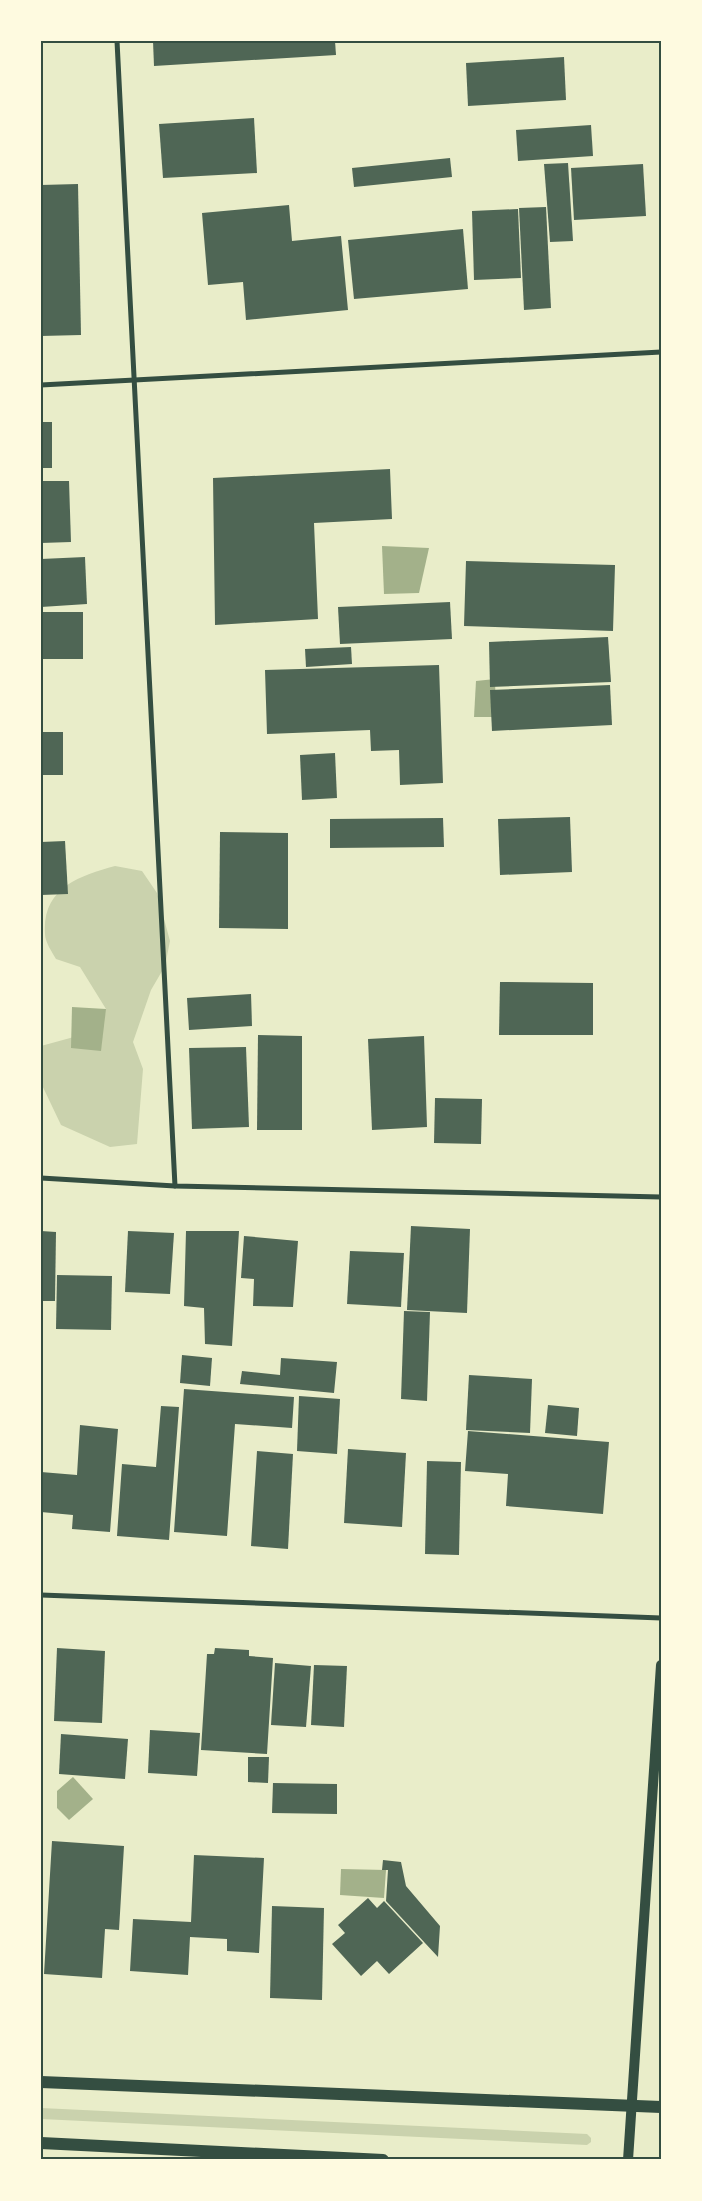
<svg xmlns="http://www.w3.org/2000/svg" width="702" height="2201" font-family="Cabin,sans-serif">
<rect width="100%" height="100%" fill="#e9edc9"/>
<g fill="#cad2ad">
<path d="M115,866l27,5 15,22 13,48 -5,25 -14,24 -18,52 10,27 -6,75 -27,3 -49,-22 -20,-42v-37l51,-14 14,-23 -26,-42 -24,-8c-4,-7 -11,-17 -11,-25 -3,-46 34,-58 70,-68z"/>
<polygon points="41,2108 587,2134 591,2138 591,2142 587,2145 41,2119"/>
</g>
<g fill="#a3b18a">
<polygon points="382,546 429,548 419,593 384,594"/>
<polygon points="495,679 496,717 474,717 476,681"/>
<polygon points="72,1007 106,1009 101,1051 71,1048"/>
<polygon points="73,1777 93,1799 69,1820 57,1808 57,1791"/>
<polygon points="341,1869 386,1870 384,1898 340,1895"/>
</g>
<g fill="#4f6655">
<polygon points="153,41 335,41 336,55 154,66"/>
<polygon points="564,57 566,100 468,106 466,63"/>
<polygon points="254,118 257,173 163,178 159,124"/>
<polygon points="591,125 593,156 518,161 516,130"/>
<polygon points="450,158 452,177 354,187 352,168"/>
<polygon points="568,163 573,241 550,242 544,164"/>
<polygon points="643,164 646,216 574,220 571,168"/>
<polygon points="78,184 81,335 41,336 41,185"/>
<polygon points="289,205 292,241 341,236 348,310 246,320 243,282 208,285 202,213"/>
<polygon points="546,207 551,308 524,310 519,208"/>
<polygon points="518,209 521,278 474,280 472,211"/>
<polygon points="463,229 468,289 354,299 348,240"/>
<rect x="41" y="422" width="11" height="46"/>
<polygon points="390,469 392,519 314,523 318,619 215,625 213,478"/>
<polygon points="41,481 69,481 71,542 41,543"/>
<polygon points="85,557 87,604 41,607 41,559"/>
<polygon points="466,561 615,565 613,631 464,626"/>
<polygon points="450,602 452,639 340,644 338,607"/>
<rect x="41" y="612" width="42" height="47"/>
<polygon points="608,637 611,682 490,687 489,642"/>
<polygon points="351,647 352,664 306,667 305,649"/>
<polygon points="439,665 443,783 400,785 399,750 371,751 370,730 267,734 265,670"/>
<polygon points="610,685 612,725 492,731 490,690"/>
<rect x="41" y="732" width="22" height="43"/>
<polygon points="335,753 337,798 302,800 300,755"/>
<polygon points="570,817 572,872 500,875 498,819"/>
<polygon points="443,818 444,847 330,848 330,819"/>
<polygon points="220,832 288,833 288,929 219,928"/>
<polygon points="65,841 68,894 41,895 41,842"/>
<polygon points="500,982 593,983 593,1035 499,1035"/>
<polygon points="251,994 252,1026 189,1030 187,998"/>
<polygon points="258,1035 302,1036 302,1130 257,1130"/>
<polygon points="424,1036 427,1127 372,1130 368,1039"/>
<polygon points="246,1047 249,1127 192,1129 189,1048"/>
<polygon points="435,1098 482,1099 481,1144 434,1143"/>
<polygon points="411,1226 470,1229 467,1313 407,1310"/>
<polygon points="41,1231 56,1232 55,1301 41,1301"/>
<polygon points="128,1231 174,1233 170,1294 125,1292"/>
<polygon points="186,1231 239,1231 232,1346 205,1344 204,1308 184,1306"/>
<polygon points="244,1236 298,1241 293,1307 253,1306 254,1279 241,1278"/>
<polygon points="350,1251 404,1253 401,1307 347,1304"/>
<polygon points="57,1275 112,1276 111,1330 56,1329"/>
<polygon points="404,1311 430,1312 427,1401 401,1399"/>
<polygon points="182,1355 212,1358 210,1386 180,1383"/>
<polygon points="281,1358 337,1362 334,1393 240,1384 242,1371 280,1375"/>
<polygon points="469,1375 532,1379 530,1433 466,1430"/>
<polygon points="184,1389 294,1397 292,1428 235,1424 227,1536 174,1532"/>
<polygon points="299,1396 340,1399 337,1454 297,1451"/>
<polygon points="548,1405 579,1408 577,1436 545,1433"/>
<polygon points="161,1406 179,1407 169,1540 117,1536 122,1464 156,1467"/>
<polygon points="80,1425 118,1429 110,1532 72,1529 73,1515 41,1512 41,1472 77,1475"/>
<polygon points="468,1431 609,1442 603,1514 506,1506 508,1474 465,1471"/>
<polygon points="348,1449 406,1453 402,1527 344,1523"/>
<polygon points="257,1451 293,1454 288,1549 251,1546"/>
<polygon points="427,1461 461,1462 459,1555 425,1554"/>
<polygon points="57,1648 105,1651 102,1723 54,1721"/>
<polygon points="215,1648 249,1650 249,1656 273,1658 267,1754 201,1750 207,1654 214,1654"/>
<polygon points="275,1663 311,1666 306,1727 271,1725"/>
<polygon points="314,1665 347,1666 344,1727 311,1725"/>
<polygon points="150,1730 200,1733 197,1776 148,1773"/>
<polygon points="61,1734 128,1739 125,1779 59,1774"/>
<polygon points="248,1757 269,1757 268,1783 248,1782"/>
<polygon points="273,1783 337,1784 337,1814 272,1813"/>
<polygon points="52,1841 124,1846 119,1930 105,1929 102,1978 44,1974"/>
<polygon points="194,1855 264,1858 259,1953 227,1951 227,1939 190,1937 188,1975 130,1971 133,1919 191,1922"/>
<polygon points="383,1860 401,1862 406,1886 440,1926 438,1957 386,1901 388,1870 382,1870"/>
<polygon points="368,1898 377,1908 384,1901 423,1943 389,1974 377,1961 361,1976 332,1944 345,1933 338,1925"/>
<polygon points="272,1906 324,1908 322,2000 270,1998"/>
</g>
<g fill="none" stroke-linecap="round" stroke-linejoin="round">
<g stroke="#344e41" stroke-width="5">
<polyline points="117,41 175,1186"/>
<polyline points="41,385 661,352"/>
<polyline points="41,1178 175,1186 661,1197"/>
<polyline points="41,1595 661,1618"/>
</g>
<polyline stroke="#344e41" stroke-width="10" points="628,2160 661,1665"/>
<g stroke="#344e41" stroke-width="12">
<polyline points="41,2082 661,2107"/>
<polyline points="41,2143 383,2160"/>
</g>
</g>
<rect width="702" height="2201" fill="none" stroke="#fefae0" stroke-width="85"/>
<rect x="42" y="42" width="618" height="2116" fill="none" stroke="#344e41" stroke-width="2"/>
</svg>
